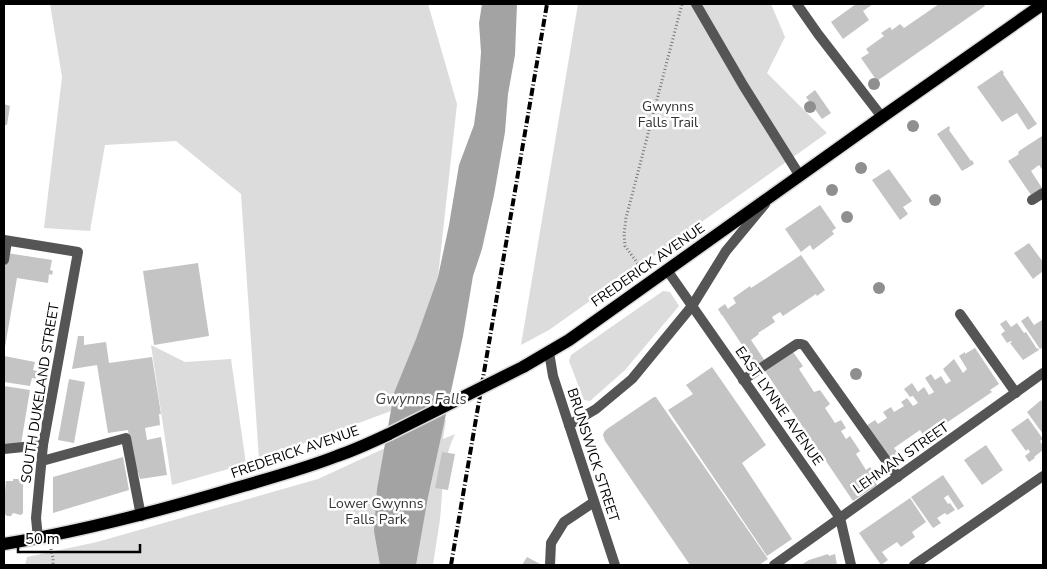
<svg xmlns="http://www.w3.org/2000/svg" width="1047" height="569" font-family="'Nunito Sans',sans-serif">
<rect width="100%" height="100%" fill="#fff"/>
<g fill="#dcdcdc">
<polygon points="50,4 428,4 457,104 438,277 391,411 259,460 241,194 176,141 105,145 90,231 44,228 62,77"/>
<polygon points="578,4 771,4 785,37 767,73 827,133 549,330 521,345"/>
<polygon points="663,291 670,292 679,306 625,370 590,401 584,400 569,361 571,355"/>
<polygon points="151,345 185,362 231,359 246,464 172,485"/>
<path d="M446,420l-3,19 12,-5c-13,26 -12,57 -15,85 -2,15 -5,31 -7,46h-408l2,-8 70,-15 221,-63z"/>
</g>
<polygon fill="#a3a3a3" points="482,4 517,4 515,55 508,94 505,132 494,195 482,249 473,276 463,336 428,497 416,565 380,565 374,531 377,489 394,393 416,339 438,277 449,225 459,165 474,125 478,95 481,52 479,23"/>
<g fill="#c4c4c4">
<polygon points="856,4 873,4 863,11 869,20 843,39 831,22"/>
<polygon points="939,4 984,4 985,6 877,81 861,58 869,53 866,49 884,36 881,33 890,27 892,30 900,24 904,28"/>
<polygon points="1002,70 1004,73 1003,74 1037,124 1028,130 1017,113 1002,122 977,87"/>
<polygon points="815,90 831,113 822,119 806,97"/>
<polygon points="4,104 10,106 7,125 4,125"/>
<polygon points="949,126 950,128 949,130 971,161 972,160 974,164 962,171 937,134"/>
<polygon points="1042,136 1043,138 1043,171 1039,165 1031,171 1042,188 1031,195 1008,161 1019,154 1018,153 1019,151"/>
<polygon points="889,169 912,201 903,207 908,214 900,220 872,180"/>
<polygon points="820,205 836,228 832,231 834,234 813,250 810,245 801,252 785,229"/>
<polygon points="1029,243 1043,262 1043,271 1033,279 1014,253"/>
<polygon points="7,253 52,260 50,270 53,271 52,275 49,274 48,283 17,278 5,347 4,347 4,274"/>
<polygon points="801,255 825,290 817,296 816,294 783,316 780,312 772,317 775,322 758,333 759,334 751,340 765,361 757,367 722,315 720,314 721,314 718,309 725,304 728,309 729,308 736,303 733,298 750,286 751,288 768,277"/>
<polygon points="198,263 209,336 154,345 143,271"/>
<polygon points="1028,316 1034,325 1042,320 1043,321 1043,347 1040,349 1021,321"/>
<polygon points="1006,320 1011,327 1017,323 1024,333 1026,332 1037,349 1038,348 1039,350 1023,360 1010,343 1012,342 1011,341 1007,343 1001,334 1005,331 1000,324"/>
<polygon points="78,336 84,336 84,345 106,342 109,363 152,357 161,414 159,414 160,425 145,428 147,440 161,437 167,475 140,479 138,472 134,473 128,430 108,433 97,365 72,369"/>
<polygon points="975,348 999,384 990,390 992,392 933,432 932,430 924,436 920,430 894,448 898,453 888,459 866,426 875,420 878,424 887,418 883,412 891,407 894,412 904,406 901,402 907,398 913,406 918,403 913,396 910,397 904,389 912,383 918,392 924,387 929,395 934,392 925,378 931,374 935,380 941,376 946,384 951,381 943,369 954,359 963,373 967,369 959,356 965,352 965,354"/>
<polygon points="793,352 803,366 799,369 814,392 820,390 830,404 825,408 835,423 841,420 846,428 841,431 846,439 850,436 860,451 856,454 866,470 870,467 877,477 873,479 877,485 853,501 765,371"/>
<polygon points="4,356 35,362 33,370 37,371 36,379 32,378 30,386 4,382"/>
<polygon points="712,367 766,445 742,463 792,539 767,556 668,410 693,394 686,385"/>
<polygon points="69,379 85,382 74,443 58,440"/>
<polygon points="4,386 30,390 21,444 4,445"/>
<polygon points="654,397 656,397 768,559 759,565 690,565 605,441 603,435 604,432 607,429"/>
<polygon points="1041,400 1042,402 1043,401 1043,434 1027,412"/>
<polygon points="1028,418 1043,439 1040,441 1043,446 1043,450 1034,457 1035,458 1029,462 1025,456 1030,452 1028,449 1026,451 1011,430"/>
<polygon points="986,445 1003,470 982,485 964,460"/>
<polygon points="442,452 455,454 448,490 435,488"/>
<polygon points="123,457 129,490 53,513 53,477"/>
<polygon points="943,475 964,506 958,510 948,495 945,497 944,498 948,504 950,503 955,510 947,515 945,513 937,518 941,523 933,528 911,497"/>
<polygon points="13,479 23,479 23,513 21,515 13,513 11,516 7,516 4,513 4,491 5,491 6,481 13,481"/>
<polygon points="910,498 926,522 912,532 915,537 901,547 897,542 882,552 888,560 881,565 859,533"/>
<polygon points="828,554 829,556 835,554 837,565 801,565 809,560"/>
<polygon points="527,557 542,565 522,565"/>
</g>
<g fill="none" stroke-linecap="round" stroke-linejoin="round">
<defs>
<g id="primary">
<polyline points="523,367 569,340 882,117 1043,4"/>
<path d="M4,544c79,-13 155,-33 232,-56 34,-10 68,-19 101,-32 18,-6 35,-14 52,-22"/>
</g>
</defs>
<use href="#primary" stroke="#dbdbdb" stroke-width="15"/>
<g stroke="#777" stroke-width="3" stroke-dasharray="1 2.5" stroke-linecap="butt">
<polyline points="644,272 625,246 624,234 626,218 682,4"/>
<polyline points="51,549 53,558 53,565"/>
</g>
<g stroke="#555" stroke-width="10">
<polyline points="696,4 743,85 800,176"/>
<polyline points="4,260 7,241"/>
<polyline points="960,314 1016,393"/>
<polyline points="743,380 797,344 801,344 804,345 898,477"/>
<polyline points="4,449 43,445"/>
<polyline points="42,461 126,438 141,516"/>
<polyline points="550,565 551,543 564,522 594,502"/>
<polyline points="914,565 1043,476"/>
</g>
<g stroke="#555" stroke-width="10">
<polyline points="797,4 818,34 882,117"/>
<polyline points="1032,200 1043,193"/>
<polyline points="4,240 78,252 43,445 36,518 38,538"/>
<polyline points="667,270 840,518 851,565"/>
<polyline points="549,352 553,376 569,425 615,565"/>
<polyline points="569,425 596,409 632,379 692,306 726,251 765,204"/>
<polyline points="774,565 1043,373"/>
</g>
<use href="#primary" stroke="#000" stroke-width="12"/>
<polyline stroke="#000" stroke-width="4" stroke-dasharray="8 2.5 1 2.5" stroke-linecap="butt" points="451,565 547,4"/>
<defs>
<polyline id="primary-bridge" points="389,434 523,367"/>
</defs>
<use href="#primary-bridge" stroke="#dbdbdb" stroke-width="15" stroke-linecap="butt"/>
<use href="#primary-bridge" stroke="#000" stroke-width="12"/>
</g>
<g fill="#8f8f8f">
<circle cx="874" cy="84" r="6"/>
<circle cx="810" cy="107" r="6"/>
<circle cx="913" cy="126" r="6"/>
<circle cx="861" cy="168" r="6"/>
<circle cx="832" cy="190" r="6"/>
<circle cx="935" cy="200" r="6"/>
<circle cx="847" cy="217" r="6"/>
<circle cx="879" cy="288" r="6"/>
<circle cx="856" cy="374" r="6"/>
</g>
<g text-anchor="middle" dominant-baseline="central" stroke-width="5" stroke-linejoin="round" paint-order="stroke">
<g font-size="14" fill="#333" stroke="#fff">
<text x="668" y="106">Gwynns<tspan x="668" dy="16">Falls Trail</tspan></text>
<text x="376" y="503">Lower Gwynns<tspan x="376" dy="16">Falls Park</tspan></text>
</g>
<g font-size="14" fill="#000" stroke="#fff">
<text transform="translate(648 265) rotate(-35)">FREDERICK AVENUE</text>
<text transform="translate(40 393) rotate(-81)">SOUTH DUKELAND STREET</text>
<text transform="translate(779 406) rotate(55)">EAST LYNNE AVENUE</text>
<text transform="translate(295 452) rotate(-19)">FREDERICK AVENUE</text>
<text transform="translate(593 455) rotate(72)">BRUNSWICK STREET</text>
<text transform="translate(901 458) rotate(-35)">LEHMAN STREET</text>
</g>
<g font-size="15" font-style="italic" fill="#444" stroke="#fff">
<text x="421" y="399">Gwynns Falls</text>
</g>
</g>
<rect width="1047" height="569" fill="none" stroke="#000000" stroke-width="10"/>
<path d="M18 544v8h122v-8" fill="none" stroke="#000000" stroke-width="2.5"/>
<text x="25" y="544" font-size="15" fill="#000000" stroke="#ffffff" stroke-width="4" paint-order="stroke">50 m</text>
</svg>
